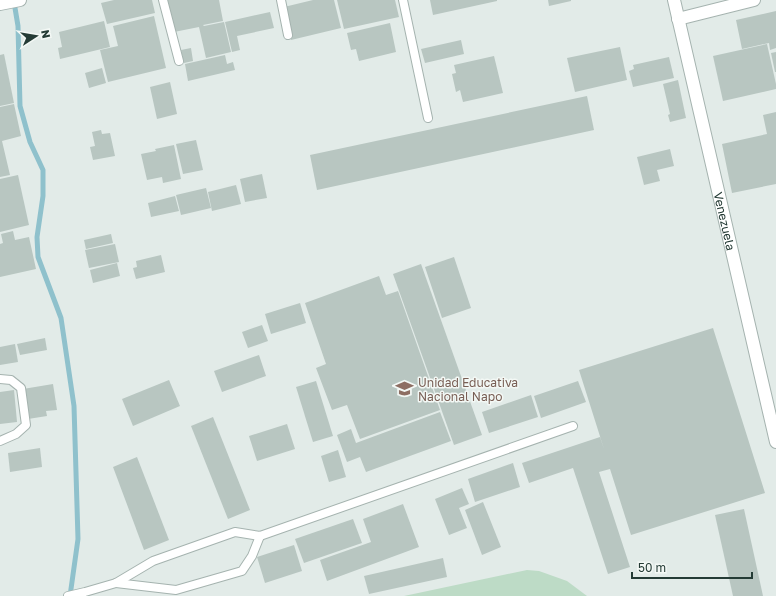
<svg xmlns="http://www.w3.org/2000/svg" width="776" height="596" font-family="'Golos Text',sans-serif">
<rect width="100%" height="100%" fill="#e2ebe8"/>
<polygon fill="#bddbc6" points="527,570 539,571 567,581 587,596 404,596"/>
<g fill="none" stroke-linecap="round" stroke-linejoin="round">
<polyline stroke="#8fc1cc" stroke-width="5" points="14,2 18,26 20,106 30,142 43,170 43,196 37,237 38,257 61,318 74,406 78,539 70,596"/>
</g>
<g fill="#b8c6c1">
<polygon points="114,0 152,0 155,13 107,24 101,3"/>
<polygon points="166,0 219,0 223,21 203,25 204,26 224,22 231,52 206,58 199,27 174,32"/>
<polygon points="313,0 334,0 341,28 291,40 284,7"/>
<polygon points="337,0 395,0 399,17 344,29"/>
<polygon points="430,0 497,0 497,1 433,15"/>
<polygon points="548,0 571,0 571,1 549,6"/>
<polygon points="776,11 776,48 770,50 769,43 742,49 736,20"/>
<polygon points="270,12 274,28 237,36 240,50 232,52 225,22"/>
<polygon points="154,16 166,68 108,82 100,50 118,46 113,26"/>
<polygon points="104,21 110,47 60,59 58,48 62,47 59,32"/>
<polygon points="390,23 396,52 359,61 356,49 351,50 347,33"/>
<polygon points="461,40 464,54 425,63 421,49"/>
<polygon points="767,44 776,84 776,89 723,101 713,56"/>
<polygon points="620,47 627,80 575,92 567,58"/>
<polygon points="191,48 193,61 184,63 181,50"/>
<polygon points="776,52 776,72 775,72 771,53"/>
<polygon points="4,54 14,103 0,106 0,55"/>
<polygon points="225,55 227,64 233,62 235,70 188,81 185,64"/>
<polygon points="494,56 503,93 463,102 460,90 456,92 452,74 456,73 454,65"/>
<polygon points="669,57 674,78 633,87 629,71 634,69 633,65"/>
<polygon points="102,68 106,83 89,88 85,73"/>
<polygon points="678,80 686,118 670,122 668,115 670,114 663,84"/>
<polygon points="170,82 177,114 157,119 150,87"/>
<polygon points="587,96 594,130 317,190 310,155"/>
<polygon points="14,104 21,136 2,141 10,175 0,177 0,107"/>
<polygon points="776,112 776,184 732,193 722,144 767,134 763,115"/>
<polygon points="101,130 102,134 110,133 115,156 93,160 90,147 95,146 92,132"/>
<polygon points="196,140 203,170 183,174 176,144"/>
<polygon points="174,145 181,179 163,183 162,177 147,180 141,154 156,151 155,149"/>
<polygon points="670,149 674,166 657,170 660,181 644,185 637,157"/>
<polygon points="262,174 267,198 245,202 240,179"/>
<polygon points="18,175 29,225 0,232 0,179"/>
<polygon points="236,185 241,204 212,211 208,192"/>
<polygon points="206,188 211,208 181,215 176,195"/>
<polygon points="175,196 179,211 151,217 148,203"/>
<polygon points="13,231 15,240 29,237 36,269 0,277 0,244 3,243 1,234"/>
<polygon points="111,234 113,243 86,249 84,240"/>
<polygon points="115,244 119,262 89,268 85,250"/>
<polygon points="161,255 165,272 136,279 133,268 137,267 136,261"/>
<polygon points="454,257 471,308 442,318 425,267"/>
<polygon points="117,263 120,276 93,283 90,270"/>
<polygon points="421,264 482,435 454,445 393,274"/>
<polygon points="379,276 386,295 398,291 440,410 360,439 347,405 332,410 316,368 326,364 305,303"/>
<polygon points="300,303 306,323 271,334 265,314"/>
<polygon points="262,325 268,341 248,348 242,332"/>
<polygon points="713,328 765,493 631,535 610,469 599,472 630,567 608,574 573,468 529,483 522,463 600,437 604,449 579,370"/>
<polygon points="45,338 47,350 20,355 17,344"/>
<polygon points="15,344 18,362 0,365 0,347"/>
<polygon points="259,355 266,376 222,392 214,371"/>
<polygon points="169,380 180,406 133,426 122,399"/>
<polygon points="316,381 333,436 313,442 296,387"/>
<polygon points="578,381 586,402 541,418 534,396"/>
<polygon points="53,384 57,410 46,411 47,416 28,419 23,389"/>
<polygon points="14,390 17,422 0,424 0,392"/>
<polygon points="531,395 538,417 489,433 482,412"/>
<polygon points="440,412 451,441 366,472 360,457 347,462 337,435 351,429 356,443"/>
<polygon points="213,417 250,510 228,519 191,426"/>
<polygon points="287,424 295,449 257,461 249,436"/>
<polygon points="40,448 42,467 10,472 8,453"/>
<polygon points="338,450 346,477 329,482 321,456"/>
<polygon points="137,457 169,540 144,550 113,467"/>
<polygon points="513,463 520,487 475,502 468,479"/>
<polygon points="462,488 469,504 459,508 467,528 449,535 435,499"/>
<polygon points="483,502 501,547 482,555 465,510"/>
<polygon points="403,504 419,547 327,581 320,560 371,542 363,519"/>
<polygon points="744,509 763,596 733,596 715,515"/>
<polygon points="353,519 362,543 304,563 295,539"/>
<polygon points="294,545 302,571 265,583 257,557"/>
<polygon points="443,558 447,577 369,594 364,576"/>
</g>
<g fill="none" stroke-linecap="round" stroke-linejoin="round">
<defs>
<g id="lane">
<polyline points="163,0 179,61"/>
<polyline points="281,0 288,35"/>
<polyline points="403,0 428,118"/>
<polyline points="0,379 11,380 21,388 26,425 16,434 0,441"/>
<polyline points="116,583 176,590 242,571 252,556 260,536"/>
<polyline points="68,596 85,592 116,583 153,561 235,532 260,536 573,426"/>
</g>
<g id="street">
<path id="s1" d="M674,0l102,442"/>
<polyline points="0,4 20,0"/>
<polyline points="678,19 754,0"/>
</g>
</defs>
<use href="#lane" stroke="#a5b3af" stroke-width="10"/>
<use href="#street" stroke="#a5b3af" stroke-width="14"/>
<use href="#lane" stroke="#fff" stroke-width="8"/>
<use href="#street" stroke="#fff" stroke-width="12"/>
</g>
<defs>
<symbol id="school-bare" viewBox="-9 -9 18 18"><path d="M0-5L7-2L0 1L-7-2ZM-4 1L0 2.5L4 1V4Q0 6-4 4Z" fill="#8d6e63" stroke="#f3f8f5" stroke-width="2.5" paint-order="stroke"/></symbol>
</defs>
<g fill-rule="evenodd">
<use href="#school-bare" x="392" y="376" width="25" height="25"/>
</g>
<g text-anchor="middle" dominant-baseline="central" stroke-width="3" stroke-linejoin="round" paint-order="stroke">
<g font-size="12" fill="#243b35" stroke="#f3f8f5">
<text stroke="none"><textPath href="#s1" startOffset="227">Venezuela</textPath></text>
</g>
<g font-size="12" fill="#785e54" stroke="#f3f8f5" text-anchor="start">
<text x="418" y="382">Unidad Educativa<tspan x="418" dy="14">Nacional Napo</tspan></text>
</g>
</g>
<g transform="translate(36 36) rotate(78)" stroke="#f3f8f5" stroke-width="3" paint-order="stroke">
<path d="M0-3L7 15L0 10L-7 15Z" fill="#243b35"/>
<text y="-6" font-size="11" font-weight="bold" text-anchor="middle" fill="#243b35">N</text>
</g>
<path d="M632 572v6h120v-6" fill="none" stroke="#243b35" stroke-width="2"/>
<text x="638" y="572" font-size="12" fill="#243b35" stroke="#f3f8f5" stroke-width="3" paint-order="stroke">50 m</text>
</svg>
